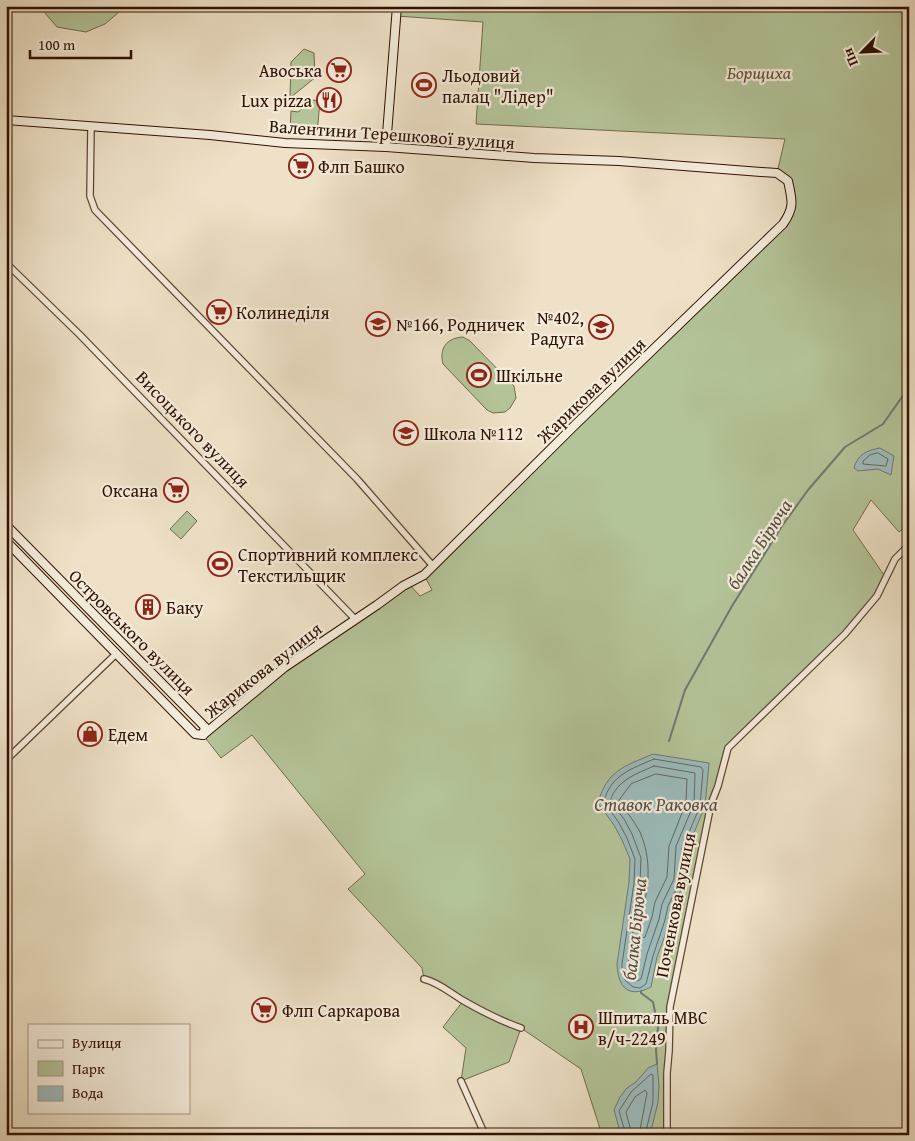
<svg xmlns="http://www.w3.org/2000/svg" width="915" height="1141" font-family="'Gentium Book Plus',serif">
<rect width="100%" height="100%" fill="#eee1c7"/>
<filter id="stains"><feTurbulence type="fractalNoise" baseFrequency=".004" numOctaves="4"/><feColorMatrix values="0 0 0 0 .2 0 0 0 0 .09 0 0 0 0 .02 0 0 0 .5 -.17"/></filter>
<radialGradient id="worn" r=".72"><stop offset=".6" stop-color="#630" stop-opacity="0"/><stop offset="1" stop-color="#630" stop-opacity=".3"/></radialGradient>
<g fill="#b4c499" stroke="#726a4c">
<polygon points="39,6 126,6 105,24 86,32 57,27"/>
<polygon points="397,6 909,6 909,528 907,526 899,532 871,500 853,530 886,578 877,596 845,634 728,748 711,804 670,1007 667,1135 602,1135 581,1069 521,1028 509,1062 461,1081 466,1048 443,1027 463,1001 424,979 422,968 348,889 365,874 252,735 221,758 203,735 262,687 408,583 420,596 432,590 424,575 789,215 788,181 777,173 785,139 476,124 483,22 396,16"/>
<polygon points="304,49 314,53 315,74 317,76 290,98 291,62"/>
<polygon points="313,100 320,101 317,134 290,132 291,111 298,112"/>
<path d="M463,337l7,4 44,45 2,12 -6,10 -5,4 -12,1 -6,-3 -44,-46c-4,-15 3,-26 20,-27z"/>
<polygon points="187,511 197,521 181,539 170,529"/>
</g>
<g fill="#9cbcbd" stroke="#717871">
<path d="M880,448l14,8 -3,19 -13,-6 -20,2 -4,-3c3,-13 13,-18 26,-20z"/>
<path d="M653,754l56,9 -4,43 -18,44 -1,31 -14,26 -2,15 -13,35 -6,30c-23,12 -33,0 -34,-23l12,-82 1,-23 -8,-19 -8,-15 -16,-22c9,-33 27,-37 55,-49z"/>
<polygon points="657,1064 659,1086 658,1102 650,1135 621,1135 614,1110 620,1097 627,1088 636,1082 648,1068"/>
</g>
<g fill="none" stroke-linecap="round" stroke-linejoin="round">
<g stroke="#66665e" stroke-width="1">
<polygon points="878,453 888,459 886,466 863,464 863,461 870,455"/>
<path d="M654,759l47,8 2,3 -3,36 -18,43 -1,31 -13,26 -3,14 -12,36 -7,28 -6,4 -7,-1 -8,-7 -3,-8v-8l12,-81 1,-24 -8,-21 -8,-15 -15,-22c7,-26 27,-32 50,-42z"/>
<path d="M654,766l41,7 -1,31 -18,42 -2,33 -12,25 -3,15 -12,35 -6,25 -4,2 -7,-4 -2,-12 12,-82 1,-25 -9,-24 -8,-15 -14,-18c7,-21 26,-27 44,-35z"/>
<path d="M656,774l31,5 -1,24 -17,43 -2,31 -12,25 -3,15 -7,20 -3,1 -2,-3c4,-38 16,-65 0,-103 -6,-12 -15,-21 -21,-32l12,-16z"/>
<polyline points="626,1135 619,1111 631,1092 651,1074 653,1075 653,1102 645,1135"/>
<polyline points="632,1135 626,1112 635,1097 645,1090 647,1093 639,1135"/>
</g>
<g stroke="#717871" stroke-width="2">
<polyline points="669,741 685,690 732,606 782,526 808,490 845,447 883,424 909,387"/>
<polyline points="641,991 641,993 653,1002 658,1027 656,1050 657,1064"/>
</g>
<defs>
<g id="street">
<polyline points="91,128 90,196 95,210 357,479 433,566"/>
<polyline points="6,263 80,335 355,619"/>
<polyline points="6,760 116,654"/>
<path d="M424,979c16,4 26,14 40,22 19,11 37,20 57,27"/>
<polyline points="461,1081 485,1135"/>
<polyline points="667,1135 667,1073 669,1051 670,1007 711,804 718,786 728,748 845,634 877,596 895,559 909,545"/>
</g>
<g id="secondary">
<path d="M6,120l204,15 75,8 101,4 148,11 85,3 142,11 16,1 11,8c4,19 7,26 -5,43l-207,200 -152,151 -21,11 -26,19 -92,62 -82,68"/>
<polyline points="386,147 397,6"/>
<polyline points="6,525 205,727 203,735"/>
<polyline points="6,541 195,734 203,735"/>
</g>
</defs>
<use href="#street" stroke="#604532" stroke-width="8"/>
<use href="#secondary" stroke="#311100" stroke-width="10"/>
<use href="#street" stroke="#f4ecdb" stroke-width="5.5"/>
<use href="#secondary" stroke="#f4ecdb" stroke-width="8"/>
</g>
<defs>
<symbol id="supermarket-ring" viewBox="-11 -11 22 22"><circle r="9.5" fill="#f4ecdb" stroke="#8f2418" stroke-width="1.5"/><path d="M-6-5.5h2.5l.6 2H6L4.5 2H-2.5L-4.4-4H-6ZM-1.5 3.2a1.3 1.3 0 1 0 .1 0ZM3 3.2a1.3 1.3 0 1 0 .1 0Z" fill="#8f2418"/></symbol>
<symbol id="stadium-ring" viewBox="-11 -11 22 22"><circle r="9.5" fill="#f4ecdb" stroke="#8f2418" stroke-width="1.5"/><path d="M0-5a6.5 5 0 1 0 0 10a6.5 5 0 1 0 0-10ZM-3.5-1.8h7v3.6h-7Z" fill="#8f2418"/></symbol>
<symbol id="restaurant-ring" viewBox="-11 -11 22 22"><circle r="9.5" fill="#f4ecdb" stroke="#8f2418" stroke-width="1.5"/><path d="M-5-6h1v4h1v-4h1v4h1v-4h1v5L-1.5 .5V6h-2V.5L-5-1ZM5-6V6H3V1.5H1.5Q1.5-4 5-6Z" fill="#8f2418"/></symbol>
<symbol id="school-ring" viewBox="-11 -11 22 22"><circle r="9.5" fill="#f4ecdb" stroke="#8f2418" stroke-width="1.5"/><path d="M0-5L7-2L0 1L-7-2ZM-4 1L0 2.5L4 1V4Q0 6-4 4Z" fill="#8f2418"/></symbol>
<symbol id="building-ring" viewBox="-11 -11 22 22"><circle r="9.5" fill="#f4ecdb" stroke="#8f2418" stroke-width="1.5"/><path d="M-4-6H4V6H1V3H-1V6H-4ZM-2.5-4.3h1.7v1.8h-1.7ZM.8-4.3h1.7v1.8H.8ZM-2.5-1h1.7V.8h-1.7ZM.8-1h1.7V.8H.8Z" fill="#8f2418"/></symbol>
<symbol id="shop-ring" viewBox="-11 -11 22 22"><circle r="9.5" fill="#f4ecdb" stroke="#8f2418" stroke-width="1.5"/><path d="M-5-2.5h2.3a2.7 3.5 0 0 1 5.4 0H5L5.5 6h-11ZM-1.5-2.5h3a1.5 2.3 0 0 0-3 0Z" fill="#8f2418"/></symbol>
<symbol id="hospital-ring" viewBox="-11 -11 22 22"><circle r="9.5" fill="#f4ecdb" stroke="#8f2418" stroke-width="1.5"/><path d="M-5-5h3v3.5h4V-5h3V5h-3V1.5h-4V5h-3Z" fill="#8f2418"/></symbol>
</defs>
<g fill-rule="evenodd">
<use href="#supermarket-ring" x="325" y="56" width="28" height="28"/>
<use href="#stadium-ring" x="410" y="71" width="28" height="28"/>
<use href="#restaurant-ring" x="315" y="86" width="28" height="28"/>
<use href="#supermarket-ring" x="287" y="152" width="28" height="28"/>
<use href="#supermarket-ring" x="205" y="298" width="28" height="28"/>
<use href="#school-ring" x="364" y="310" width="28" height="28"/>
<use href="#school-ring" x="587" y="313" width="28" height="28"/>
<use href="#stadium-ring" x="465" y="361" width="28" height="28"/>
<use href="#school-ring" x="392" y="419" width="28" height="28"/>
<use href="#supermarket-ring" x="162" y="476" width="28" height="28"/>
<use href="#stadium-ring" x="206" y="550" width="28" height="28"/>
<use href="#building-ring" x="134" y="593" width="28" height="28"/>
<use href="#shop-ring" x="76" y="720" width="28" height="28"/>
<use href="#supermarket-ring" x="250" y="996" width="28" height="28"/>
<use href="#hospital-ring" x="567" y="1013" width="28" height="28"/>
</g>
<g text-anchor="middle" dominant-baseline="central" stroke-width="4.5" stroke-linejoin="round" paint-order="stroke">
<g font-size="18" fill="#311100" stroke="#f4ecdb" text-anchor="start">
<text x="322" y="70" text-anchor="end">Авоська</text>
<text x="442" y="75">Льодовий<tspan x="442" dy="21">палац "Лідер"</tspan></text>
<text x="312" y="100" text-anchor="end">Lux pizza</text>
<text x="318" y="166">Флп Башко</text>
<text x="236" y="312">Колинеділя</text>
<text x="584" y="317" text-anchor="end">№402,<tspan x="584" dy="21">Радуга</tspan></text>
<text x="396" y="324">№166, Родничек</text>
<text x="496" y="375">Шкільне</text>
<text x="424" y="433">Школа №112</text>
<text x="158" y="490" text-anchor="end">Оксана</text>
<text x="238" y="554">Спортивний комплекс<tspan x="238" dy="21">Текстильщик</tspan></text>
<text x="166" y="607">Баку</text>
<text x="108" y="734">Едем</text>
<text x="282" y="1010">Флп Саркарова</text>
<text x="598" y="1017">Шпиталь МВС<tspan x="598" dy="21">в/ч-2249</tspan></text>
</g>
<g font-size="18" font-style="italic" fill="#5f5036" stroke="#f4ecdb">
<text x="759" y="72">Борщиха</text>
</g>
<g font-size="18" fill="#311100" stroke="#f4ecdb">
<text transform="translate(392 134) rotate(4)">Валентини Терешкової вулиця</text>
<text transform="translate(591 390) rotate(-44)">Жарикова вулиця</text>
<text transform="translate(193 429) rotate(46)">Висоцького вулиця</text>
<text transform="translate(132 632) rotate(45)">Островського вулиця</text>
<text transform="translate(263 670) rotate(-38)">Жарикова вулиця</text>
<text transform="translate(675 905) rotate(-79)">Поченкова вулиця</text>
</g>
<g font-size="19" font-style="italic" fill="#564d42" stroke="#f4ecdb">
<text transform="translate(759 544) rotate(-57)">балка Бірюча</text>
<text x="656" y="804">Ставок Раковка</text>
<text transform="translate(634 929) rotate(-84)">балка Бірюча</text>
</g>
</g>
<rect width="915" height="1141" fill="none" stroke="#eee1c7" stroke-width="25"/>
<rect x="8" y="8" width="900" height="1126" fill="none" stroke="#311100" stroke-width="2.5"/>
<rect x="12" y="12" width="890" height="1116" fill="none" stroke="#311100"/>
<rect x="28" y="1024" width="162" height="90" fill="#f4ecdb" stroke="#a69483"/>
<rect x="38" y="1040" width="25" height="8" fill="#f4ecdb" stroke="#a69483"/>
<text x="72" y="1048" font-size="15" fill="#311100">Вулиця</text>
<rect x="38" y="1061" width="25" height="15" fill="#b4c499" stroke="#a69483"/>
<text x="72" y="1074" font-size="15" fill="#311100">Парк</text>
<rect x="38" y="1086" width="25" height="15" fill="#9cbcbd" stroke="#a69483"/>
<text x="72" y="1098" font-size="15" fill="#311100">Вода</text>
<g transform="translate(862 52) rotate(246)" stroke="#f4ecdb" stroke-width="4" paint-order="stroke">
<path d="M0-4L9 19L0 12L-9 19Z" fill="#311100"/>
<text y="-8" font-size="14" font-weight="bold" text-anchor="middle" fill="#311100">Пн</text>
</g>
<path d="M30 50v8h101v-8" fill="none" stroke="#311100" stroke-width="2.5"/>
<text x="38" y="50" font-size="15" fill="#311100" stroke="#f4ecdb" stroke-width="4" paint-order="stroke">100 m</text>
<rect width="100%" height="100%" filter="url(#stains)"/>
<rect width="100%" height="100%" fill="url(#worn)"/>
</svg>
